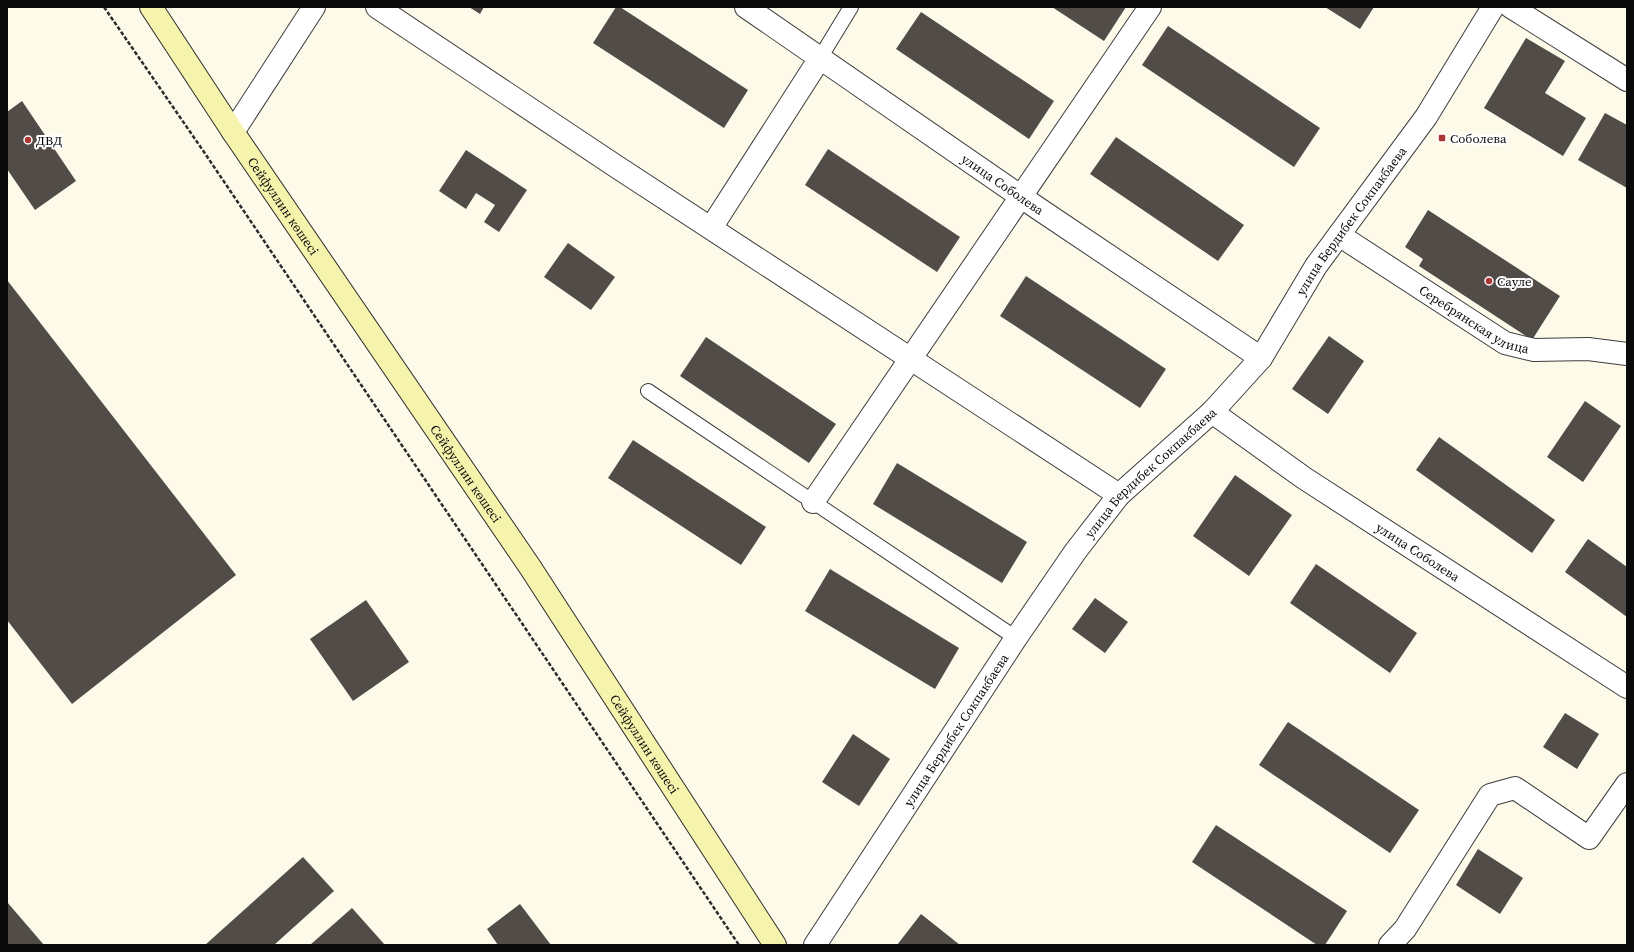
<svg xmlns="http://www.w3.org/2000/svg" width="1634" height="952" font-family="'Source Serif 4',serif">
<rect width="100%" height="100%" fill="#fdfaea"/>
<g fill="#514c48">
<polygon points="469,7 484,7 480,14"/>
<polygon points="616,7 620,7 748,90 724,128 593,43"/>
<polygon points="1052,7 1126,7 1104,41"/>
<polygon points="1325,7 1374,7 1360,29"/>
<polygon points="921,12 1054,101 1029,139 896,49"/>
<polygon points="1168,26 1320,128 1294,167 1142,65"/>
<polygon points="1526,38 1565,61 1545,93 1586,118 1563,156 1484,108"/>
<polygon points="22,101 76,181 35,210 7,169 7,112"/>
<polygon points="1605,113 1627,125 1627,188 1578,160"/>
<polygon points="1116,137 1244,225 1218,261 1090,174"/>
<polygon points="828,149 960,237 937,272 805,185"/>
<polygon points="466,150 527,190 499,232 484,222 495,205 476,193 466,209 439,191"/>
<polygon points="1428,210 1560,296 1532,340 1419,266 1423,259 1405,247"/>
<polygon points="568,243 615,277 591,310 544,277"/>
<polygon points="1026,276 1166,369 1140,408 1000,316"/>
<polygon points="7,280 236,575 72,704 7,620"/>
<polygon points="1329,336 1364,361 1328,414 1292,389"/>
<polygon points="706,337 836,424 809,463 680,376"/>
<polygon points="1585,401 1621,426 1583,482 1547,457"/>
<polygon points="1439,437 1555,520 1532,553 1416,470"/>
<polygon points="633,440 766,527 741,565 608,478"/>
<polygon points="897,463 1027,542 1002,583 873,504"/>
<polygon points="1235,475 1292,515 1249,576 1193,536"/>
<polygon points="1588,539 1627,567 1627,617 1565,572"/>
<polygon points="1316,564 1417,633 1390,673 1290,603"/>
<polygon points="830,569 959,648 935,689 805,611"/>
<polygon points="1095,598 1128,622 1105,653 1072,629"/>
<polygon points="366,600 409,662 353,701 310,639"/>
<polygon points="1565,713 1599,734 1577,769 1543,747"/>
<polygon points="1288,722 1419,810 1390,853 1259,765"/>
<polygon points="853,734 890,759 859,806 822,782"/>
<polygon points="1216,825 1347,911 1325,945 1317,945 1192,862"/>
<polygon points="1478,849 1523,878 1500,914 1456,885"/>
<polygon points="303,857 334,891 274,945 205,945"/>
<polygon points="7,902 44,945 7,945"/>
<polygon points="520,904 551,945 498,945 487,929"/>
<polygon points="352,908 385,945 310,945"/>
<polygon points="921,914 960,945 897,945"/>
</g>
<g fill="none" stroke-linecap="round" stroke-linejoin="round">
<defs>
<g id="lane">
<polyline points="820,58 851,7"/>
<polyline points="648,391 1016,638"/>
</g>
<g id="street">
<polyline points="377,7 614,165 1119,495"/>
<path id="s1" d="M746,7l290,200 225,151"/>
<polyline points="1511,7 1627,80"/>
<polyline points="233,132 314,7"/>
<polyline points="711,228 820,58"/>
<path id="s2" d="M1339,235l166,108 29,7 54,-1 39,5"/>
<path id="s3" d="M1212,412l92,66 323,209"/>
<polyline points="813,502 1150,7"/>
<path id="s4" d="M815,945l201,-307 59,-86 44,-57 93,-83 49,-54 55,-92 110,-149 67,-110"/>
<polyline points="1390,945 1405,929 1490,795 1515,788 1589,838 1627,784"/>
</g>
<g id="secondary">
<path id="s5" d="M151,7l82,125 297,435 245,378"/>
</g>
</defs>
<use href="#lane" stroke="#3d3d3d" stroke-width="16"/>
<use href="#street" stroke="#3d3d3d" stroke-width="24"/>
<use href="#secondary" stroke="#2c2c2c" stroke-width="24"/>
<polyline stroke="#2c2c2c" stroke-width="2.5" stroke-dasharray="4 2" stroke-linecap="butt" points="104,7 204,152 739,945"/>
<use href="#lane" stroke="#fff" stroke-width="14"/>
<use href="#street" stroke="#fff" stroke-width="22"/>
<use href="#secondary" stroke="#f5f3ac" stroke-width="22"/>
</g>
<g fill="#a93733" stroke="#fff" stroke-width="1.5">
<rect x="1438" y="134" width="8" height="8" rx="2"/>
<circle cx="28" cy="140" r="4"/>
<circle cx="1489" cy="281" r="4"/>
</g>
<g text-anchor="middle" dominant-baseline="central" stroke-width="4" stroke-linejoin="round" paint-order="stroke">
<g font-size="13" fill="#0a0a0a" stroke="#fff" text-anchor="start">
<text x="1450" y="138">Соболева</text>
<text x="36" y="140">ДВД</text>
<text x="1497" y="281">Сауле</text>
</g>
<g font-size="13" fill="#0a0a0a" stroke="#fff">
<text stroke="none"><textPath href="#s1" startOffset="312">улица Соболева</textPath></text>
<text stroke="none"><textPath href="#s5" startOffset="239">Сейфуллин көшесі</textPath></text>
<text stroke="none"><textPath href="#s4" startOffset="905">улица Бердибек Сокпакбаева</textPath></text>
<text stroke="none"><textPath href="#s2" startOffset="160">Серебрянская улица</textPath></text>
<text stroke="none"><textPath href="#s4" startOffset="581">улица Бердибек Сокпакбаева</textPath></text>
<text stroke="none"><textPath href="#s5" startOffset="563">Сейфуллин көшесі</textPath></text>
<text stroke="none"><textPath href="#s3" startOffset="249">улица Соболева</textPath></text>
<text stroke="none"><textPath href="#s4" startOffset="257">улица Бердибек Сокпакбаева</textPath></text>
<text stroke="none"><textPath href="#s5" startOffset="887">Сейфуллин көшесі</textPath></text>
</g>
</g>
<rect width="1634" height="952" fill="none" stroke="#0a0a0a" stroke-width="16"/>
</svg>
